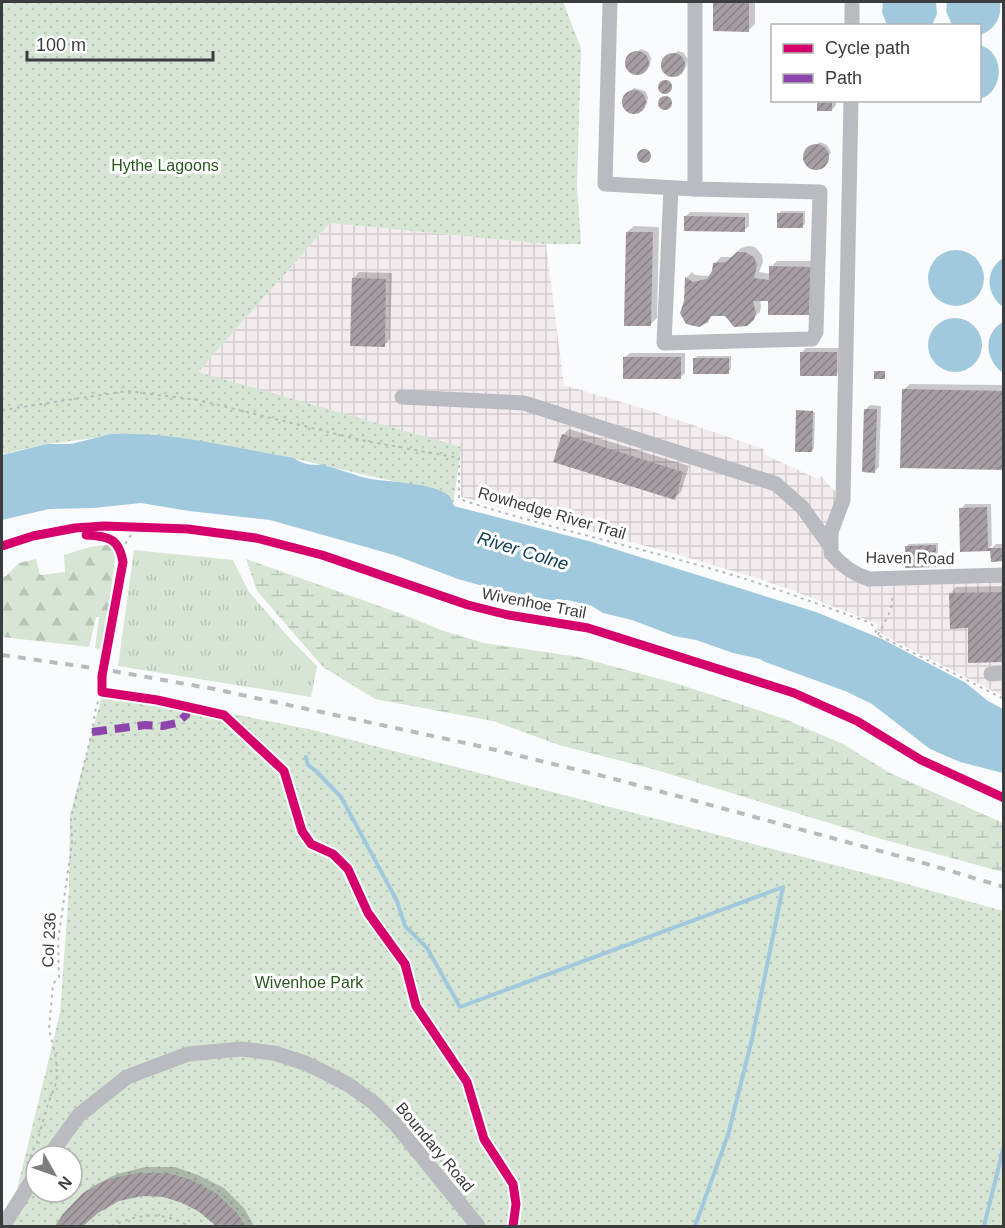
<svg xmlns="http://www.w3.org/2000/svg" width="1005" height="1228" font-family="Helvetica,sans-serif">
<defs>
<pattern id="industrial-grid" width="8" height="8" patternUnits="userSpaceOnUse" patternTransform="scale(1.5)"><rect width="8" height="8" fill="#f3ecef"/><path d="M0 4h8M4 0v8" fill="none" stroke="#d1cbce"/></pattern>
<pattern id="grass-tufts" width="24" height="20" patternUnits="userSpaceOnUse" patternTransform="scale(1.5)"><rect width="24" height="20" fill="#d6e5d4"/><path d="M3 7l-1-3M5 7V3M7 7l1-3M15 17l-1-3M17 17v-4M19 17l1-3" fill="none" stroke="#b9c5b7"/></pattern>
<pattern id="forest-firs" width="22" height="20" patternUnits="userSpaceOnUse" patternTransform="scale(1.5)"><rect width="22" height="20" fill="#d6e5d4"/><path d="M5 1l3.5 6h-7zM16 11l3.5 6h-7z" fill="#b9c5b7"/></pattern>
<pattern id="wetland-marsh" width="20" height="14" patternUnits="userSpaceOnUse" patternTransform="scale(1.5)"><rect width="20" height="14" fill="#d6e5d4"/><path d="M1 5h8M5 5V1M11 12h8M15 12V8" fill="none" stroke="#b9c5b7"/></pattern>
<pattern id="park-dots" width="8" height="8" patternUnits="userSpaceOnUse" patternTransform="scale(1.5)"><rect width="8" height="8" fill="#d6e5d4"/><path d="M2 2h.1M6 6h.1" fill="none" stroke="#b9c5b7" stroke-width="1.8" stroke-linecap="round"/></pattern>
<pattern id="building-hatch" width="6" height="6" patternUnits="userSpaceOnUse" patternTransform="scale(1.5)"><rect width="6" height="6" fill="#a69ea3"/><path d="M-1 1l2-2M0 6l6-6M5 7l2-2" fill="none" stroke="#888286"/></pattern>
</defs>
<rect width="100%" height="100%" fill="#fafbfd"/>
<polygon fill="url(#industrial-grid)" points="330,223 546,244 564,385 645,409 764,449 763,454 818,479 821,476 843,500 830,546 855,575 1003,572 1003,696 886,637 876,629 877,624 815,599 763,580 676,554 461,497 460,447 197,373"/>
<polygon fill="url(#grass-tufts)" points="134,550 233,560 249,592 292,641 317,666 311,697 118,666"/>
<polygon fill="url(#forest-firs)" points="112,544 115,556 104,651 95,648 99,617 96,617 89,647 2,637 2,577 6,576 19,563 36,559 40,575 65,572 64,555 90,547"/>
<polygon fill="url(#wetland-marsh)" points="246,559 402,614 441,630 484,643 579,657 678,684 782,718 843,744 890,773 1003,823 1003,872 878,838 653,769 559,745 493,721 375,699 323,667 257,591"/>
<g fill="url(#park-dots)" fill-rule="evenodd">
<polygon points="2,2 563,2 581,48 577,186 581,244 546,244 330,223 198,372 461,447 453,506 449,494 296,459 164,437 125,434 48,444 2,454"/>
<path d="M104,688l209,42 587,152 103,29v315h-1000l8,-12 49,-201 9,-124 1,-74zM36,1156h36v36h-36z"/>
</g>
<g fill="#a1c9dd">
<polygon points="883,2 936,2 937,14 932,25 887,25 882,12"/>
<path d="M947,2h53c2,15 -5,28 -20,33v-9l-28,-1 -6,-14z"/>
<path d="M980,45c25,7 25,46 0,54z"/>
<circle cx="956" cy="278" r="28"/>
<path d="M1003,258v49c-17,-13 -19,-36 0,-49z"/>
<circle cx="955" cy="345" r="27"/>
<path d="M1003,322v51c-18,-13 -21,-39 0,-51z"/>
<path d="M111,434c61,-3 123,14 183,24 10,7 19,8 32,6v2c15,3 29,10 45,13 25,4 56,3 78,16l5,11 138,36 224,70 66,27 84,44 22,18 15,8v64l-43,-11 -30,-13 -58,-45 -27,-13 -80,-29 -5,-3 -27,-6 -37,-13 -22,-4 -42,-16 -29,-7 -11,-7 -25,-6h-17l-64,-13 -28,-8 -64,-24 -124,-35 -81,-9 -48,-8 -47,5 -45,1 -47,11v-65l45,-11h24z"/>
</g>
<g fill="#0003">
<polygon points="715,2 755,2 755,24 749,30 715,30"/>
<polygon points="641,49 648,52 651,58 650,66 641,74 630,71 627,65 628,58"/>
<polygon points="678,51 684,53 688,60 686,67 673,75 666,73 663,66 664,59"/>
<circle cx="666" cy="86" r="6"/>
<polygon points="634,88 645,91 648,97 647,104 634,113 627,110 623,104 625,96"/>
<circle cx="666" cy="102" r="6"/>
<polygon points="819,100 836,100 836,105 832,110"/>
<polygon points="820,142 827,145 831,152 826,162 816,168 809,165 805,158 807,151"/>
<circle cx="645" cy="155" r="6"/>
<polygon points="781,211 805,211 805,224 802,227 778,214"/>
<polygon points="690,212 749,213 749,226 744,230 685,217"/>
<polygon points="634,226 659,227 657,318 651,324 627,232"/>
<polygon points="748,246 755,247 762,255 763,262 759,272 771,274 771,267 777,261 816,261 815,307 760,299 761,306 760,312 746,325 726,315 712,314 703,324 695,326 690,325 684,320 686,278 692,272 695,275 708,276 712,275 715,263 721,257 732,257 741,248"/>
<polygon points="359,272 392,273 390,339 384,345 353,279"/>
<polygon points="806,348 841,348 841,370 837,374 802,352"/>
<polygon points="630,353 685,353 685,373 680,378 625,357"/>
<polygon points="698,356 731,356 731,369 728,372 695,358"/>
<polygon points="910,384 1004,385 1004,468 903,390"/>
<polygon points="870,405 881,406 879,467 875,471 865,410"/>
<polygon points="798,412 815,412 814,448 812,451"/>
<polygon points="569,429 689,466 681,492 674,498 563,435"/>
<polygon points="965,504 991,504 992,548 996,544 1004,544 1004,560 992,560 992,545 988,549 961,509"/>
<polygon points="938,543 938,563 935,566 906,547 909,544"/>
<polygon points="1004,586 1004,661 969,627 950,594 956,587"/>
<polygon points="145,1167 175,1167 198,1175 224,1188 244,1208 254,1226 219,1226 212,1219 183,1202 165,1196 141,1195 118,1200 97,1212 83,1226 56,1226 64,1215 91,1187 117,1174"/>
</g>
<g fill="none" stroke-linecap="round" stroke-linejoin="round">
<g stroke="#a1c9dd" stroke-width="4">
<polyline points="306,757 308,765 316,771 341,797 397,901 405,926 427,948 460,1007 783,887 752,1039 728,1135 695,1226"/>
<polyline points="984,1226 1004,1146"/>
</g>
</g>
<g fill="url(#building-hatch)">
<polygon points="713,2 749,2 749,32 713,31"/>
<circle cx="637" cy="63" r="12"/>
<circle cx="673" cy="65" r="12"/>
<circle cx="665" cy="87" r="7"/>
<circle cx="634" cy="102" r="12"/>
<circle cx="665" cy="103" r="7"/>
<rect x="817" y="100" width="15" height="11"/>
<circle cx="816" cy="157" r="13"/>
<circle cx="644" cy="156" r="7"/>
<rect x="777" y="213" width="26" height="15"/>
<polygon points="684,216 745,217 745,232 684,231"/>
<polygon points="626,232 653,232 651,326 624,326"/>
<polygon points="737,252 745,252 754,257 757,265 754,278 769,280 769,266 811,267 809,315 768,315 768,301 753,301 756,313 754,320 747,326 734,327 725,316 711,316 708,322 699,327 686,324 680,313 684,301 685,277 693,282 707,279 712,271 713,263 726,262"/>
<polygon points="352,278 386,279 385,347 350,346"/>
<rect x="800" y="352" width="37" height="24"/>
<rect x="623" y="357" width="58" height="22"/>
<rect x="693" y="358" width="36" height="16"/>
<rect x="874" y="371" width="11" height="8"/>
<polygon points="902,389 1004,391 1004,470 900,468"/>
<polygon points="864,409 877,409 875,473 862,472"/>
<polygon points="796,410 813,411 812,452 795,452"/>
<polygon points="562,434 683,472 675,500 553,462"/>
<polygon points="987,507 988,548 1004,548 1004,561 991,562 990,551 960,552 959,508"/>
<polygon points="936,545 936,567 905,568 905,546"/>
<polygon points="1004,592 1004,662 968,663 968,628 950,629 949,593"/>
<polygon points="138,1173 168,1173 192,1180 217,1194 238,1214 245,1226 216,1226 198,1211 182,1203 164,1197 142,1196 119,1201 98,1213 83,1226 55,1226 63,1214 83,1193 109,1179"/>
</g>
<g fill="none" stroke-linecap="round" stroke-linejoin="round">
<g stroke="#b8b9bd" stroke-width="2" stroke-dasharray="3 4.5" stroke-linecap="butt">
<path d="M2,410l125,-19 71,9 163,40 98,18v41c86,28 174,47 260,72 52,15 101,34 152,52l7,12 126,64"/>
<polyline points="121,550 137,526 142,526"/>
<polyline points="878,635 891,610 893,593"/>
<polyline points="102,687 105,684 109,662 106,657"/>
<polyline points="27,1164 36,1145 48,1104 57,1081 56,1057 49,1029 53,984 59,977 58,941 72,843 71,818 92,732 96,707 102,692"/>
<path d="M111,1226c29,-12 48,-16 78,0"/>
</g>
<g stroke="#babac1" stroke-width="15">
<polyline points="610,2 605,184 695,189 695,2"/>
<polyline points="852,26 852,2"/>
<path d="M851,100l-8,400 -12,32v21c11,13 22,21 38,26l135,-4"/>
<polyline points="671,188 664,343 812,339 816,332 820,192 695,189"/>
<polyline points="402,397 524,403 776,484 802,507 830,546"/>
<polyline points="991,674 1004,673"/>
<polyline points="49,1156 79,1115 127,1077 188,1054 241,1049 274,1053 305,1063 326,1073 349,1085 374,1103 397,1126 478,1226"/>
<polyline points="3,1226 36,1174"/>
</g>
<polyline stroke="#b9babf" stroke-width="4" stroke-dasharray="8 8" stroke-linecap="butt" points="2,655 107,670 214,689 479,746 607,777 917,861 1004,887"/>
<polyline stroke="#8e44ad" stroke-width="8" stroke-dasharray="15 8" stroke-linecap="butt" points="92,732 145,725 162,726 177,723 186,715 188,707"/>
<defs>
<g id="cycleway">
<path d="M86,535c22,1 33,3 37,27l-21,114v16l55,8 67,15 60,56 18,60 9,13 22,10 15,15 20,44 37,51 11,42 51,76 17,57 29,45 3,20 -3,22"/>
<polyline points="2,546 33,536 75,528 104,526 188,529 256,538 322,555 468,605 508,615 588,628 794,693 857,721 921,760 1004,798"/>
</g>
</defs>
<use href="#cycleway" stroke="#fff" stroke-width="13"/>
<use href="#cycleway" stroke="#d6006c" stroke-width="9"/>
</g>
<g text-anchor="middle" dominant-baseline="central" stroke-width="6" stroke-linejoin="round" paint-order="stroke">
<g font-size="16" fill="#29581f" stroke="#fff">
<text x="165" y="165">Hythe Lagoons</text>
<text x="309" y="982">Wivenhoe Park</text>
</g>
<g font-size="16" fill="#3b3c3e" stroke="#fff">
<text transform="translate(552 513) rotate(16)">Rowhedge River Trail</text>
<text transform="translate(910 558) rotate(1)">Haven Road</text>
<text transform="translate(534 603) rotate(11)">Wivenhoe Trail</text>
<text transform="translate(49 940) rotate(-87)">Col 236</text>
<text transform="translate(435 1147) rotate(50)">Boundary Road</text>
</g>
<g font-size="18" font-style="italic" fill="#124256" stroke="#fff">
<text transform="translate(523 551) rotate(17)">River Colne</text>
</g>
</g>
<rect width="1005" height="1228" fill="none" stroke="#3b3c3e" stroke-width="6"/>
<rect x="771" y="24" width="210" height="78" fill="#ffffff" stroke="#b1b1b2" stroke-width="1.5"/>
<rect x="783" y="44" width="30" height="9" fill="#d6006c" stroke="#b1b1b2" stroke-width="1.5"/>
<text x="825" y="54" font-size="18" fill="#3b3c3e">Cycle path</text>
<rect x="783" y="74" width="30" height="9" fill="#8e44ad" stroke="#b1b1b2" stroke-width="1.5"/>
<text x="825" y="84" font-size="18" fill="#3b3c3e">Path</text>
<g transform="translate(54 1174) rotate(130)"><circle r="28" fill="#ffffff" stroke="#b1b1b2" stroke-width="1.5"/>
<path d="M0-4.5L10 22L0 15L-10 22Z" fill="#7e7f81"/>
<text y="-9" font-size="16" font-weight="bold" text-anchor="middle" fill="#3b3c3e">N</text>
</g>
<path d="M27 51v9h186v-9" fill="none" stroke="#3b3c3e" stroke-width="3"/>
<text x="36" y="51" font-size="18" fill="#3b3c3e" stroke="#ffffff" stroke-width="4.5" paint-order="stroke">100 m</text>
</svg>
